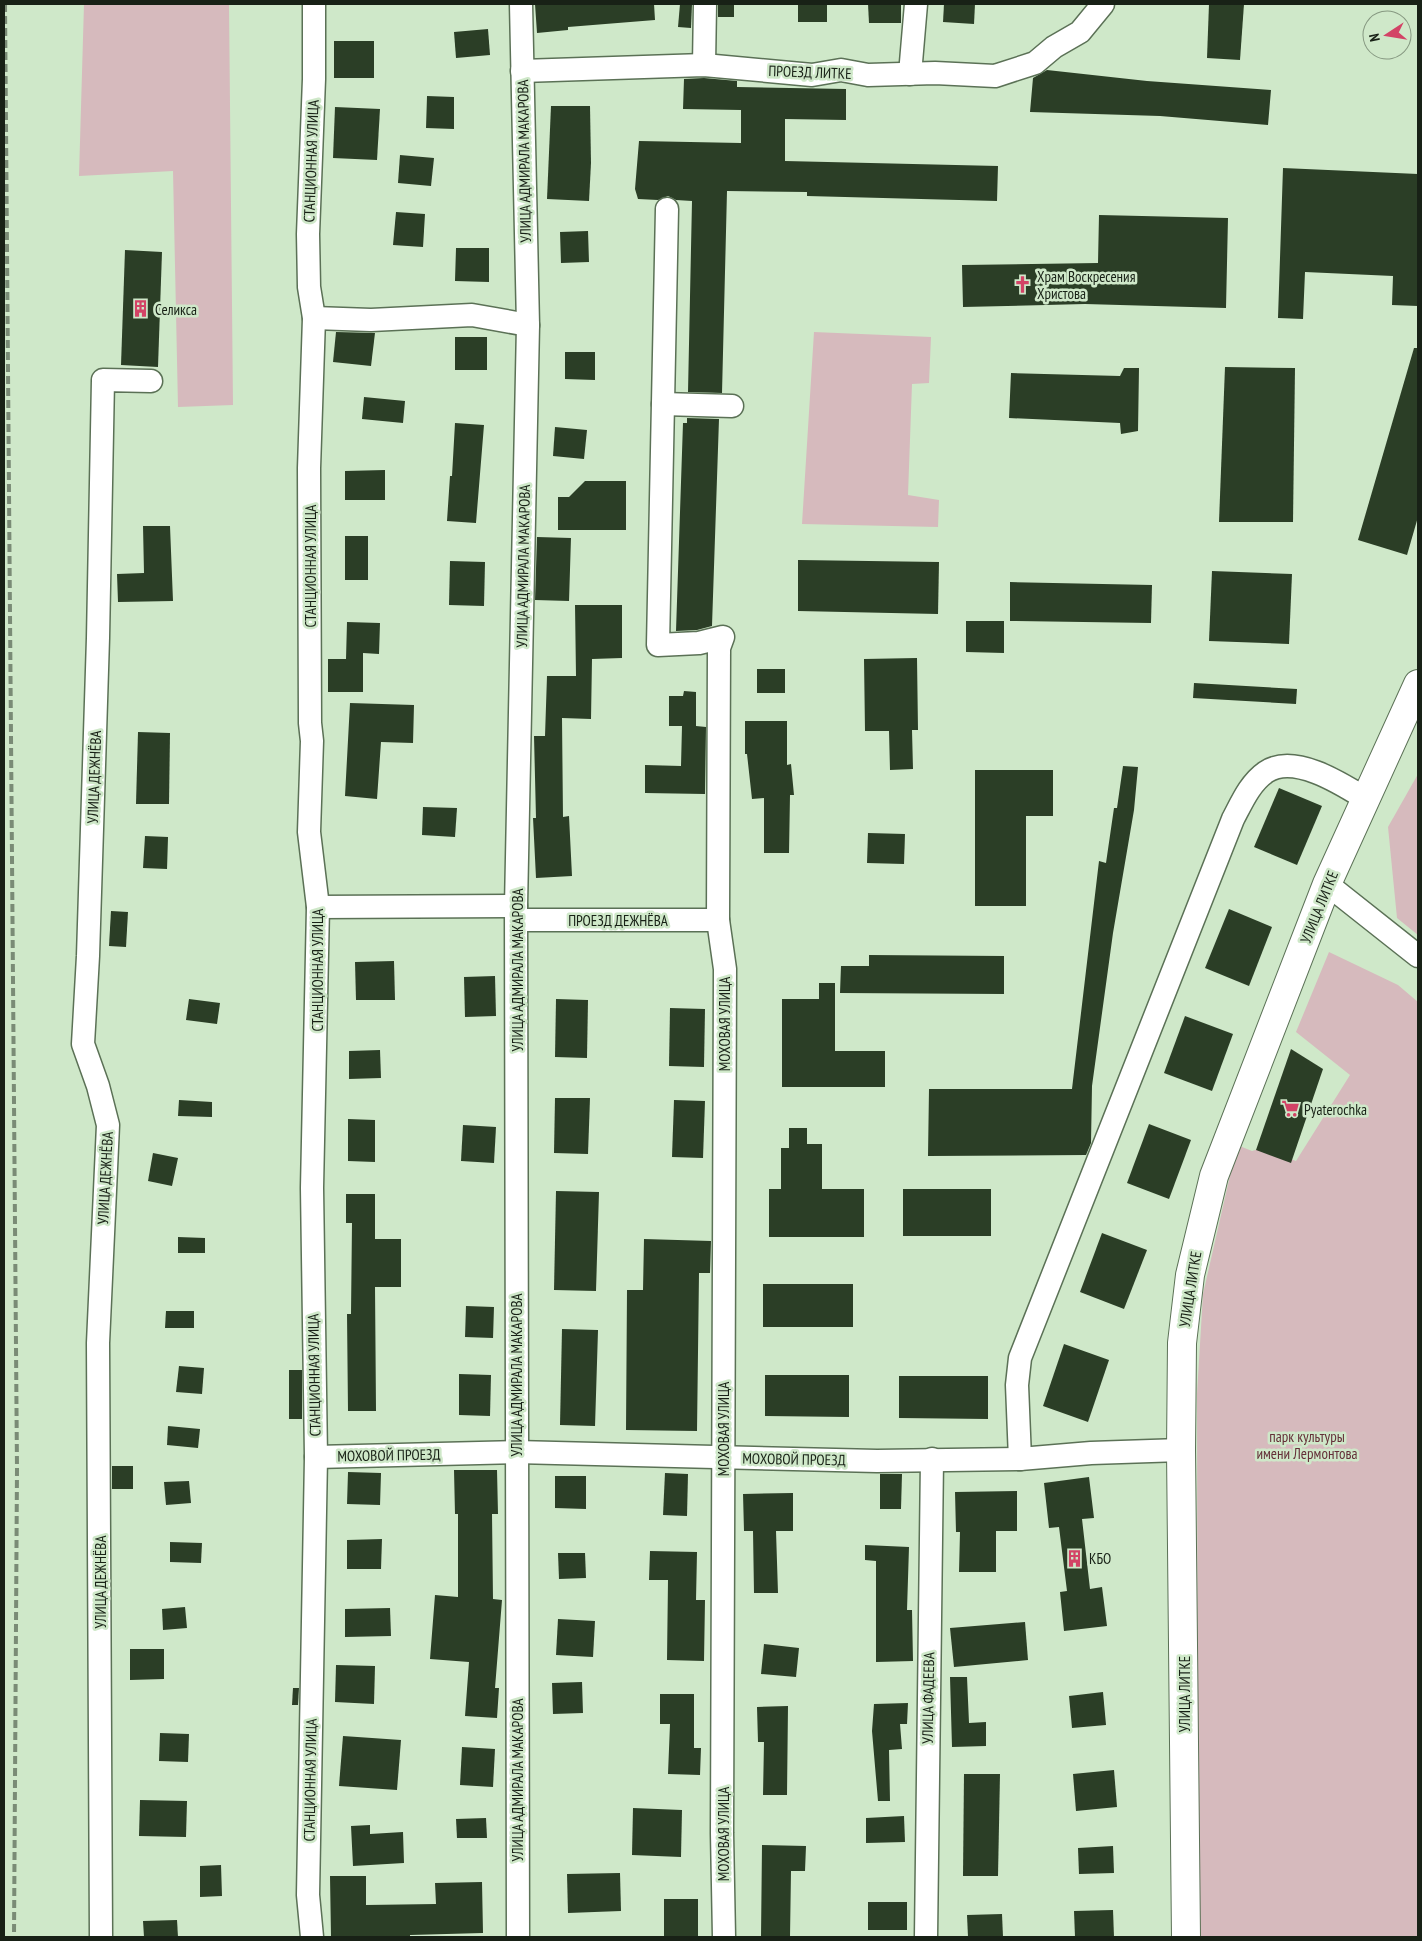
<svg xmlns="http://www.w3.org/2000/svg" width="1422" height="1941" font-family="'PT Sans Narrow',sans-serif">
<rect width="100%" height="100%" fill="#cfe8c9"/>
<g fill="#d6babd">
<polygon points="84,4 229,4 233,405 178,407 173,171 79,176"/>
<polygon points="814,332 931,337 929,383 912,384 908,495 939,500 938,527 802,524"/>
<polygon points="1418,774 1418,935 1397,918 1388,827"/>
<polygon points="1329,952 1398,985 1418,1002 1418,1937 1198,1937 1197,1394 1203,1294 1237,1145 1252,1151 1262,1148 1296,1161 1350,1075 1296,1032"/>
</g>
<g fill="#2b3e26">
<polygon points="535,4 654,4 655,20 568,27 568,30 537,33"/>
<polygon points="680,4 692,4 691,28 678,27"/>
<rect x="718" y="4" width="16" height="13"/>
<rect x="798" y="4" width="29" height="18"/>
<polygon points="868,4 901,4 901,23 869,23"/>
<polygon points="944,4 975,4 974,24 943,22"/>
<polygon points="1209,4 1244,4 1240,60 1207,58"/>
<polygon points="488,29 490,55 456,58 454,32"/>
<rect x="334" y="41" width="40" height="37"/>
<polygon points="1047,70 1147,81 1271,90 1268,125 1160,116 1030,112 1033,78"/>
<polygon points="704,78 737,81 737,87 846,89 846,120 785,119 785,161 998,166 997,201 807,196 807,192 727,191 722,393 688,392 692,201 676,200 668,196 658,200 638,199 635,189 639,141 741,143 741,110 683,109 684,79"/>
<polygon points="427,96 454,97 454,129 426,128"/>
<polygon points="551,106 590,106 591,163 589,201 547,199"/>
<polygon points="335,107 380,109 377,160 333,158"/>
<polygon points="400,155 434,158 431,186 398,183"/>
<polygon points="1283,168 1418,174 1418,306 1392,305 1393,276 1305,272 1303,319 1278,318"/>
<polygon points="396,212 425,214 423,247 393,245"/>
<polygon points="1099,215 1228,218 1226,308 1085,304 963,307 962,265 1098,263"/>
<polygon points="588,231 589,262 561,263 560,232"/>
<polygon points="456,248 489,248 489,282 455,281"/>
<polygon points="125,250 162,252 158,367 121,365"/>
<polygon points="336,332 375,333 371,366 333,362"/>
<rect x="455" y="337" width="32" height="33"/>
<polygon points="1414,348 1418,348 1418,517 1407,555 1358,540"/>
<polygon points="565,352 595,352 595,380 565,379"/>
<polygon points="1225,367 1295,368 1293,522 1219,522"/>
<polygon points="1124,368 1139,368 1138,431 1121,434 1120,423 1009,418 1011,373 1120,376"/>
<polygon points="364,397 405,401 403,423 362,419"/>
<polygon points="687,418 719,419 712,626 697,630 676,631 683,423 687,423"/>
<polygon points="455,423 484,425 476,523 447,521 450,476 452,476"/>
<polygon points="555,427 587,430 584,459 553,456"/>
<polygon points="385,470 385,500 345,500 345,471"/>
<polygon points="585,481 626,481 626,530 558,530 558,497 569,497"/>
<polygon points="143,526 170,526 173,601 118,602 117,574 144,573"/>
<rect x="345" y="536" width="23" height="44"/>
<polygon points="537,537 571,538 569,601 535,600"/>
<polygon points="798,560 939,562 938,614 798,611"/>
<polygon points="450,561 485,562 484,606 449,605"/>
<polygon points="1212,571 1292,574 1289,644 1209,641"/>
<polygon points="1010,582 1152,585 1151,623 1010,621"/>
<polygon points="575,605 622,605 622,658 592,659 591,719 562,718 563,817 569,816 572,876 536,878 533,818 536,818 534,736 545,736 547,676 576,676"/>
<polygon points="966,621 1004,621 1004,653 966,652"/>
<polygon points="347,622 380,623 379,654 363,653 363,692 328,692 328,659 346,659"/>
<polygon points="917,658 918,730 912,730 913,769 890,770 889,731 865,731 864,659"/>
<rect x="757" y="669" width="28" height="24"/>
<polygon points="1194,683 1297,689 1296,704 1193,698"/>
<polygon points="684,691 696,692 696,726 706,727 705,794 645,793 645,765 681,766 682,726 669,726 669,696 683,696"/>
<polygon points="350,703 414,705 413,743 381,742 377,799 345,796"/>
<polygon points="745,721 787,721 787,765 791,764 794,795 790,795 789,853 764,853 764,798 752,799 747,754 745,754"/>
<polygon points="138,732 170,733 169,804 136,804"/>
<polygon points="1123,766 1138,767 1134,810 1113,933 1092,1086 1091,1143 1086,1155 928,1156 929,1089 1072,1089 1099,861 1106,863 1114,808 1117,808"/>
<polygon points="975,770 1053,770 1053,816 1026,816 1026,906 975,906"/>
<polygon points="1279,788 1322,806 1297,865 1254,847"/>
<polygon points="423,807 457,808 455,837 422,835"/>
<polygon points="868,833 905,834 904,864 867,863"/>
<polygon points="145,836 168,837 167,869 143,868"/>
<polygon points="1229,909 1272,927 1249,986 1205,968"/>
<polygon points="111,911 128,912 126,947 109,946"/>
<polygon points="869,955 1004,956 1004,994 840,993 841,966 869,966"/>
<polygon points="394,961 395,1000 356,1000 355,962"/>
<polygon points="495,976 496,1016 465,1017 464,977"/>
<polygon points="819,983 835,983 835,1051 885,1051 885,1087 782,1087 782,999 819,999"/>
<polygon points="189,999 220,1003 217,1024 186,1020"/>
<polygon points="556,999 588,1000 587,1058 555,1057"/>
<polygon points="670,1008 705,1009 704,1067 669,1066"/>
<polygon points="1185,1016 1233,1034 1212,1091 1164,1073"/>
<polygon points="1291,1049 1323,1069 1291,1163 1256,1150"/>
<polygon points="380,1050 381,1078 349,1079 349,1051"/>
<polygon points="555,1098 590,1098 588,1154 554,1153"/>
<polygon points="179,1100 212,1102 212,1117 178,1116"/>
<polygon points="674,1100 705,1101 703,1158 672,1157"/>
<polygon points="348,1119 375,1120 375,1162 348,1161"/>
<polygon points="1149,1124 1191,1140 1169,1199 1127,1183"/>
<polygon points="463,1125 496,1127 494,1163 461,1161"/>
<polygon points="789,1128 807,1128 807,1144 822,1144 822,1189 864,1189 864,1237 769,1237 769,1189 781,1189 781,1148 789,1148"/>
<polygon points="153,1153 178,1158 172,1186 148,1181"/>
<rect x="903" y="1189" width="88" height="47"/>
<polygon points="556,1191 599,1192 596,1291 554,1290"/>
<polygon points="346,1194 375,1194 375,1239 401,1239 401,1287 375,1287 376,1411 348,1411 347,1314 351,1314 352,1223 346,1223"/>
<polygon points="1102,1233 1147,1250 1124,1309 1080,1292"/>
<polygon points="178,1237 205,1238 205,1253 178,1253"/>
<polygon points="644,1239 711,1241 710,1273 699,1273 697,1431 626,1430 627,1290 643,1290"/>
<rect x="763" y="1284" width="90" height="43"/>
<polygon points="466,1306 494,1307 493,1338 465,1337"/>
<polygon points="166,1311 194,1311 194,1328 165,1328"/>
<polygon points="562,1329 598,1330 595,1426 560,1425"/>
<polygon points="1064,1344 1109,1360 1088,1422 1043,1406"/>
<polygon points="179,1366 204,1368 202,1394 176,1392"/>
<rect x="289" y="1370" width="13" height="49"/>
<polygon points="459,1374 491,1375 490,1416 459,1415"/>
<polygon points="765,1375 849,1375 849,1417 765,1416"/>
<polygon points="899,1376 988,1376 988,1419 899,1418"/>
<polygon points="168,1426 200,1429 198,1448 167,1445"/>
<rect x="112" y="1466" width="21" height="23"/>
<polygon points="454,1470 497,1470 498,1514 492,1514 493,1599 502,1600 495,1688 499,1688 497,1718 465,1716 469,1662 430,1659 435,1595 458,1597 458,1514 455,1514"/>
<polygon points="348,1472 381,1473 380,1505 347,1504"/>
<polygon points="665,1473 688,1474 687,1516 663,1515"/>
<polygon points="880,1474 902,1474 901,1509 880,1509"/>
<polygon points="555,1476 586,1476 586,1509 555,1508"/>
<polygon points="1089,1477 1094,1518 1082,1519 1090,1589 1102,1587 1107,1626 1064,1631 1060,1592 1067,1591 1059,1527 1049,1528 1044,1483"/>
<polygon points="189,1481 191,1503 166,1505 164,1482"/>
<polygon points="1017,1491 1017,1531 996,1531 996,1572 959,1572 960,1532 956,1532 955,1492"/>
<polygon points="793,1493 793,1531 776,1531 778,1593 754,1593 753,1531 744,1531 743,1494"/>
<polygon points="382,1539 381,1569 347,1569 347,1540"/>
<polygon points="170,1542 202,1543 201,1563 170,1562"/>
<polygon points="865,1545 909,1547 907,1610 912,1610 913,1661 876,1662 876,1561 865,1560"/>
<polygon points="650,1551 697,1552 696,1600 705,1600 704,1661 667,1660 668,1580 649,1580"/>
<polygon points="558,1553 585,1553 586,1578 559,1579"/>
<polygon points="185,1607 187,1628 163,1630 162,1609"/>
<polygon points="390,1608 391,1636 345,1637 345,1609"/>
<polygon points="558,1619 595,1621 593,1657 556,1655"/>
<polygon points="1025,1622 1028,1660 954,1667 950,1628"/>
<polygon points="764,1644 799,1648 796,1677 761,1674"/>
<polygon points="130,1649 164,1649 164,1679 130,1680"/>
<polygon points="336,1665 375,1666 374,1704 335,1702"/>
<polygon points="950,1677 967,1677 969,1723 986,1722 986,1746 952,1747"/>
<polygon points="582,1682 583,1713 553,1714 552,1683"/>
<polygon points="293,1688 299,1688 298,1705 292,1705"/>
<polygon points="1103,1692 1106,1725 1072,1728 1069,1696"/>
<polygon points="660,1694 694,1694 694,1748 701,1748 700,1775 668,1774 670,1724 660,1724"/>
<polygon points="908,1703 907,1724 900,1724 902,1749 889,1750 890,1801 878,1801 872,1731 874,1704"/>
<polygon points="788,1706 787,1795 763,1795 764,1742 758,1742 757,1707"/>
<polygon points="160,1733 189,1734 188,1762 159,1761"/>
<polygon points="343,1736 401,1740 397,1790 339,1786"/>
<polygon points="462,1747 495,1749 493,1787 460,1785"/>
<polygon points="1114,1770 1117,1807 1076,1811 1073,1774"/>
<polygon points="964,1774 1000,1774 998,1876 963,1876"/>
<polygon points="140,1800 187,1801 186,1837 139,1836"/>
<polygon points="633,1808 682,1810 681,1857 632,1855"/>
<polygon points="904,1816 905,1842 866,1843 866,1818"/>
<polygon points="486,1818 487,1838 457,1838 456,1819"/>
<polygon points="370,1825 370,1834 403,1832 404,1863 353,1866 351,1826"/>
<polygon points="762,1845 806,1846 805,1871 791,1871 790,1937 761,1937"/>
<polygon points="1113,1846 1114,1873 1079,1874 1078,1848"/>
<polygon points="221,1865 222,1896 200,1897 200,1866"/>
<polygon points="620,1873 621,1911 568,1913 567,1874"/>
<polygon points="330,1876 366,1876 366,1905 436,1904 435,1883 482,1882 483,1933 410,1935 410,1937 331,1937"/>
<rect x="664" y="1899" width="34" height="38"/>
<rect x="868" y="1902" width="39" height="28"/>
<polygon points="1113,1910 1114,1937 1075,1937 1074,1911"/>
<polygon points="1002,1914 1003,1937 968,1937 967,1915"/>
<polygon points="177,1920 178,1937 144,1937 143,1921"/>
</g>
<g fill="none" stroke-linecap="round" stroke-linejoin="round">
<defs>
<g id="minor">
<polyline points="704,65 705,4"/>
<polyline points="522,71 704,65 812,75 841,70 868,75 935,73 995,76 1035,63 1054,47 1080,32 1103,4"/>
<polyline points="910,74 916,4"/>
<polyline points="667,209 658,645 699,643 723,637 719,648 718,920 725,969 722,1833 724,1937"/>
<polyline points="314,318 371,320 472,315 528,325"/>
<polyline points="663,404 732,406"/>
<polyline points="1327,884 1418,956"/>
<polyline points="318,907 516,906"/>
<polyline points="518,920 718,920"/>
<polyline points="316,1457 516,1452 877,1461 1020,1459 1091,1453 1181,1450"/>
<path d="M1020,1459l-3,-74 3,-27 213,-539c9,-17 17,-36 33,-47 28,-19 76,12 100,27"/>
<polyline points="101,1937 98,1343 108,1125 98,1086 83,1044 88,956 98,638 103,380 151,381"/>
<polyline points="312,1937 308,1895 316,1457 312,1188 318,907 309,832 312,741 310,723 309,468 314,318 309,287 308,234 314,79 314,4"/>
<polyline points="518,1937 516,906 528,325 521,4"/>
<polyline points="926,1937 932,1459"/>
</g>
<polyline id="major" points="1186,1937 1181,1450 1182,1343 1190,1275 1214,1176 1327,884 1418,684"/>
</defs>
<use href="#minor" stroke="#5b7156" stroke-width="25"/>
<use href="#major" stroke="#5b7156" stroke-width="30"/>
<use href="#minor" stroke="#fff" stroke-width="22"/>
<use href="#major" stroke="#fff" stroke-width="28"/>
<polyline stroke="#7a8b76" stroke-width="4" stroke-dasharray="8 4" stroke-linecap="butt" points="5,4 17,1469 14,1937"/>
</g>
<defs>
<symbol id="church-bare" viewBox="-9 -9 18 18"><path d="M-1.2-6h2.4v3.5h3.3v2.4h-3.3V6h-2.4V-.1h-3.3v-2.4h3.3Z" fill="#d34366" stroke="#cfe8c9" stroke-width="2.5" paint-order="stroke"/></symbol>
<symbol id="building-bare" viewBox="-9 -9 18 18"><path d="M-4-6H4V6H1V3H-1V6H-4ZM-2.5-4.3h1.7v1.8h-1.7ZM.8-4.3h1.7v1.8H.8ZM-2.5-1h1.7V.8h-1.7ZM.8-1h1.7V.8H.8Z" fill="#d34366" stroke="#cfe8c9" stroke-width="2.5" paint-order="stroke"/></symbol>
<symbol id="supermarket-bare" viewBox="-9 -9 18 18"><path d="M-6-5.5h2.5l.6 2H6L4.5 2H-2.5L-4.4-4H-6ZM-1.5 3.2a1.3 1.3 0 1 0 .1 0ZM3 3.2a1.3 1.3 0 1 0 .1 0Z" fill="#d34366" stroke="#cfe8c9" stroke-width="2.5" paint-order="stroke"/></symbol>
</defs>
<g fill-rule="evenodd">
<use href="#church-bare" x="1010" y="272" width="25" height="25"/>
<use href="#building-bare" x="128" y="296" width="25" height="25"/>
<use href="#supermarket-bare" x="1278" y="1096" width="25" height="25"/>
<use href="#building-bare" x="1062" y="1546" width="25" height="25"/>
</g>
<g text-anchor="middle" dominant-baseline="central" stroke-width="5" stroke-linejoin="round" paint-order="stroke">
<g font-size="15" fill="#182116" stroke="#cfe8c9">
<text transform="translate(810 72) rotate(2)">ПРОЕЗД ЛИТКЕ</text>
<text transform="translate(311 161) rotate(-88)">СТАНЦИОННАЯ УЛИЦА</text>
<text transform="translate(524 161) rotate(-91)">УЛИЦА АДМИРАЛА МАКАРОВА</text>
<text transform="translate(310 566) rotate(-90)">СТАНЦИОННАЯ УЛИЦА</text>
<text transform="translate(523 566) rotate(-89)">УЛИЦА АДМИРАЛА МАКАРОВА</text>
<text transform="translate(94 777) rotate(-88)">УЛИЦА ДЕЖНЁВА</text>
<text transform="translate(1319 907) rotate(-68)">УЛИЦА ЛИТКЕ</text>
<text x="618" y="920">ПРОЕЗД ДЕЖНЁВА</text>
<text transform="translate(317 970) rotate(-90)">СТАНЦИОННАЯ УЛИЦА</text>
<text transform="translate(517 970) rotate(-90)">УЛИЦА АДМИРАЛА МАКАРОВА</text>
<text transform="translate(724 1024) rotate(-90)">МОХОВАЯ УЛИЦА</text>
<text transform="translate(105 1178) rotate(-87)">УЛИЦА ДЕЖНЁВА</text>
<text transform="translate(1190 1289) rotate(-81)">УЛИЦА ЛИТКЕ</text>
<text transform="translate(314 1375) rotate(-91)">СТАНЦИОННАЯ УЛИЦА</text>
<text transform="translate(516 1375) rotate(-90)">УЛИЦА АДМИРАЛА МАКАРОВА</text>
<text transform="translate(723 1429) rotate(-90)">МОХОВАЯ УЛИЦА</text>
<text transform="translate(389 1455) rotate(-1)">МОХОВОЙ ПРОЕЗД</text>
<text transform="translate(794 1459) rotate(1)">МОХОВОЙ ПРОЕЗД</text>
<text transform="translate(100 1582) rotate(-90)">УЛИЦА ДЕЖНЁВА</text>
<text transform="translate(1184 1694) rotate(-90)">УЛИЦА ЛИТКЕ</text>
<text transform="translate(928 1698) rotate(-89)">УЛИЦА ФАДЕЕВА</text>
<text transform="translate(310 1780) rotate(-89)">СТАНЦИОННАЯ УЛИЦА</text>
<text transform="translate(517 1780) rotate(-90)">УЛИЦА АДМИРАЛА МАКАРОВА</text>
<text transform="translate(723 1834) rotate(-90)">МОХОВАЯ УЛИЦА</text>
</g>
<g font-size="15" fill="#182116" stroke="#cfe8c9" text-anchor="start">
<text x="1037" y="276">Храм Воскресения<tspan x="1037" dy="17">Христова</tspan></text>
<text x="155" y="309">Селикса</text>
<text x="1304" y="1109">Pyaterochka</text>
<text x="1089" y="1558">КБО</text>
</g>
<g font-size="15" fill="#642f38" stroke="#cfe8c9">
<text x="1307" y="1436">парк культуры<tspan x="1307" dy="17">имени Лермонтова</tspan></text>
</g>
</g>
<rect width="1422" height="1941" fill="none" stroke="#182116" stroke-width="10"/>
<g transform="translate(1387 35) rotate(258)"><circle r="24" fill="#cfe8c9" stroke="#869881"/>
<path d="M0-4L9 19L0 12L-9 19Z" fill="#d34366"/>
<text y="-8" font-size="14" font-weight="bold" text-anchor="middle" fill="#182116">N</text>
</g>
</svg>
